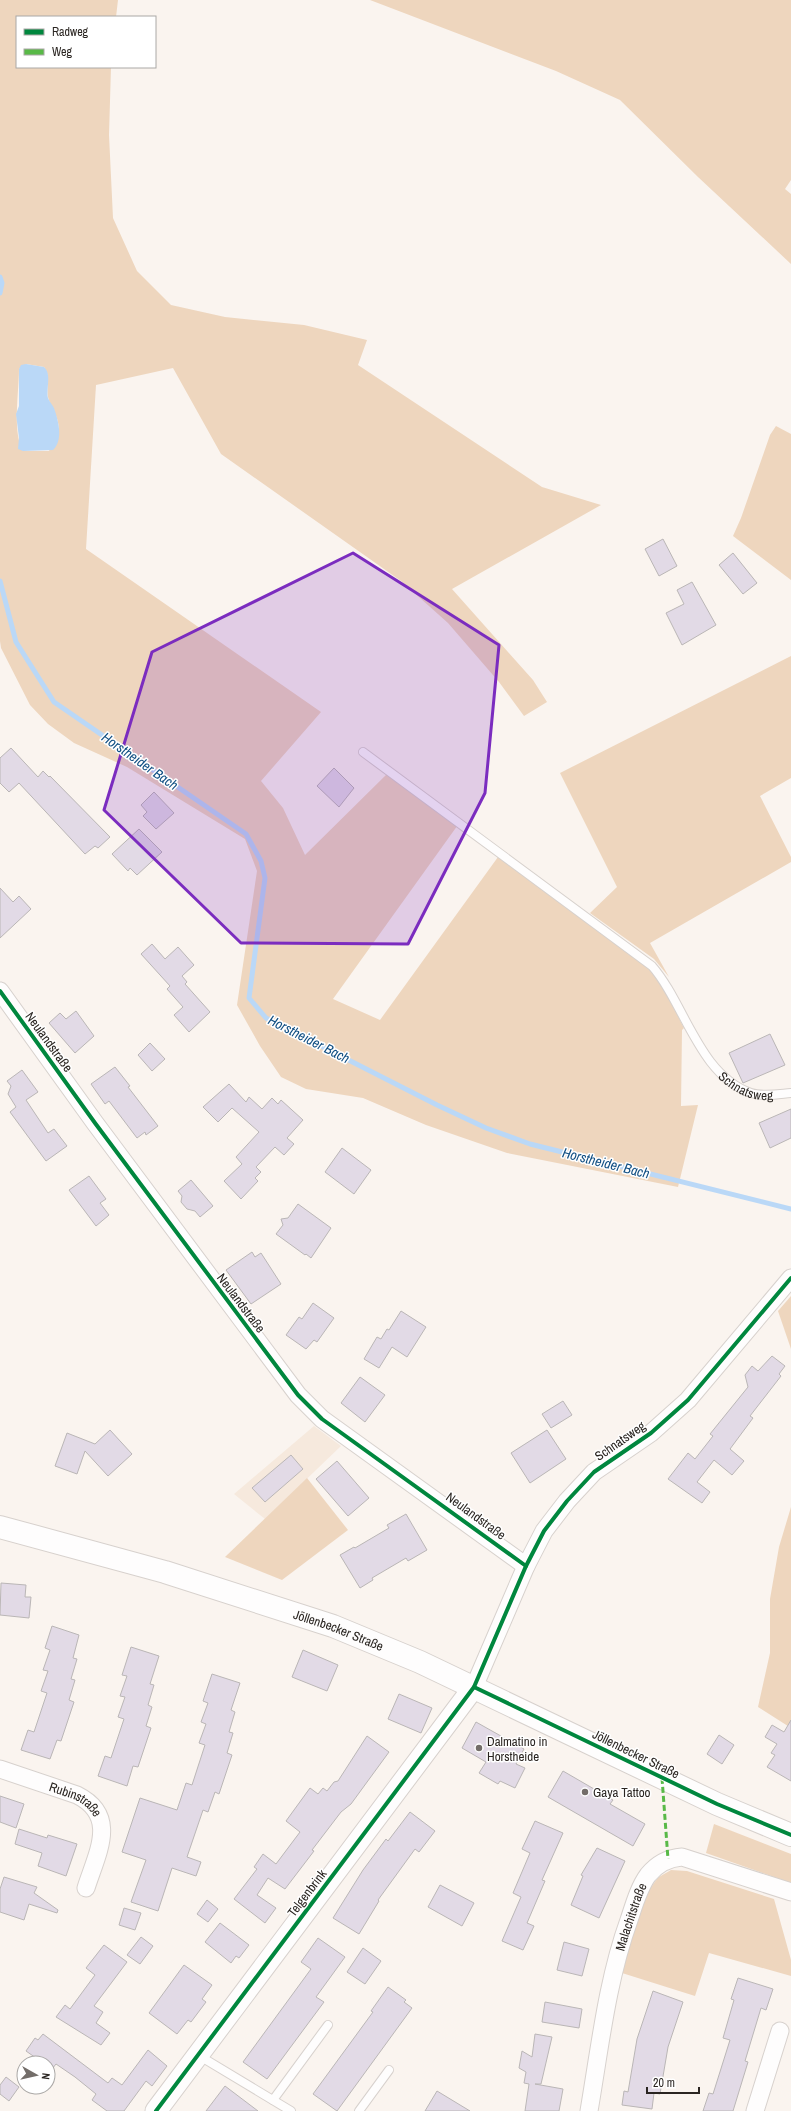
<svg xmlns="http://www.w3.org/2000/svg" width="791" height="2111" font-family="'Archivo Narrow',sans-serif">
<rect width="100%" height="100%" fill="#faf4ef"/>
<polygon fill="#f6e9dd" points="314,1426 341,1446 265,1519 234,1494"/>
<g fill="#eed6be" fill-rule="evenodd">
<path d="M0,0h118l-2,17h-99v50h94l-2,68 4,83 24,53 34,34 54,12 79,8 63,15 -9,25 184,122 59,18 -149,84 81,91 14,22 -23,14 -25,-34 -51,-59 -47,-42 -180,-127 -48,-86 -77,17 -10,164 235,163 -60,69 22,27 22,47 82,-81 73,48 -127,177 47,21 118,-163 151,111 11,13 24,47 -2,2 -1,76 17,-1 -20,82 -171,-34 -81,-28 -63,-27 -57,-9 -25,-12 -21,-31 -23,-41 20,-134 -12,-32 -118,-72 -53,-24 -26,-19 -18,-19 -29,-57 -1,-7zM26,364l18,3c7,9 2,20 4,30 3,12 10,17 11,32 0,7 -7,16 -10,22h-26c-11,-18 -4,-59 -4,-82z"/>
<polygon points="370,0 791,0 791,180 785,189 791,194 791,264 698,177 620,100 556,71"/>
<polygon points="776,426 791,434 791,580 733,536 741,518 770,435"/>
<polygon points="791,656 791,778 760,796 791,857 791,862 650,943 669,977 654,959 590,913 617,887 560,773"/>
<polygon points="791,1296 791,1349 778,1311"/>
<polygon points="307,1478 348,1530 282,1580 225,1557"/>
<polygon points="791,1507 791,1728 758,1707 770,1653 770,1599 779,1547"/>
<polygon points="714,1824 791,1854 791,1883 706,1853"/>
<path d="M671,1870l16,1 87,28 17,61v16l-82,-23 -14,43 -73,-23c7,-28 17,-74 36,-95 3,-3 9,-5 13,-8z"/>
</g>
<path fill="#bad8f7" d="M26,364l18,3c8,7 2,21 4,31 2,5 6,8 7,13 4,12 8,30 -2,39l-30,1 -5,-2 1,-11 -3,-24 3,-8v-37l2,-4z"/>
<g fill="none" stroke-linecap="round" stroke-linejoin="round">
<g stroke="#bad8f7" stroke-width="5">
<polyline points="0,277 2,283 0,293"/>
<polyline points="0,581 16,642 54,702 246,834 261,861 265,878 249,998 266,1018 437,1105 486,1128 530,1144 791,1209"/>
</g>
</g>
<g fill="#e2dae6" stroke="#bab6b6">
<polygon points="663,539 677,566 659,576 645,549"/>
<polygon points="733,553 757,583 743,594 719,565"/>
<polygon points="692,582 716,625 682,645 666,613 684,604 677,590"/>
<polygon points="11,748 38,777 43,771 49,777 50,776 110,837 98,848 95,846 85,854 19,783 9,792 0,783 0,758"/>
<polygon points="334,768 354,788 339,807 317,786"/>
<polygon points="154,792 174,813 156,829 143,816 147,812 141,805"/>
<polygon points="139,829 162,852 137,875 130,868 128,871 112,854"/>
<polygon points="0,888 13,902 19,896 31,909 0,938"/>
<polygon points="152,944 165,959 178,947 194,965 182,976 187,982 185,984 210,1012 189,1032 174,1015 183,1007 167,989 170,986 141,954"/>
<polygon points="76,1011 94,1036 75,1053 49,1023 60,1013 66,1019"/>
<polygon points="770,1034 785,1065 743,1083 729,1053"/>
<polygon points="150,1043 165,1059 152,1071 138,1055"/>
<polygon points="115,1067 130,1086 128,1087 158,1126 146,1135 145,1132 137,1138 109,1101 105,1104 91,1084"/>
<polygon points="22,1070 38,1092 26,1100 48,1133 54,1129 67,1146 46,1161 10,1112 16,1107 8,1094 11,1086 7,1081"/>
<polygon points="229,1084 246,1102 249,1097 262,1109 272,1098 278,1104 281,1100 303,1120 287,1138 294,1144 284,1155 275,1147 256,1167 261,1172 255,1178 258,1181 241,1199 224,1181 242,1164 236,1157 259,1132 232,1108 218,1122 203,1107"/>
<polygon points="791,1109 791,1138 770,1148 759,1123"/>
<polygon points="342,1148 371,1170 354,1194 325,1172"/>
<polygon points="89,1176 106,1199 100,1203 109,1215 96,1226 69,1190"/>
<polygon points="191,1180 213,1206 200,1217 195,1211 187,1209 181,1202 182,1196 178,1191"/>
<polygon points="298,1204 331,1228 311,1258 306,1254 305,1255 276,1234 283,1225 281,1219 288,1218"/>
<polygon points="252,1252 255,1257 261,1253 281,1284 251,1304 226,1270"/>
<polygon points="313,1303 334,1318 317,1342 314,1340 306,1349 286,1335 299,1317 302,1319"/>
<polygon points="401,1311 426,1327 407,1357 392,1347 379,1368 364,1359 377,1337 381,1339 387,1329 389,1330"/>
<polygon points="772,1356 785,1366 779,1374 781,1376 750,1416 753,1418 730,1449 744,1461 732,1475 714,1460 697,1482 710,1492 702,1503 668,1479 688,1453 695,1459 713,1436 710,1434 748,1387 745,1375 752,1366 758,1371"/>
<polygon points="360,1377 385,1395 365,1422 341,1403"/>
<polygon points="563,1401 572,1415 551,1428 542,1414"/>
<polygon points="110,1430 132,1454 108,1476 85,1451 77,1474 55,1466 67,1433 95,1444"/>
<polygon points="547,1430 566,1459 530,1483 511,1453"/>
<polygon points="291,1455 303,1469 265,1502 252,1488"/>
<polygon points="337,1461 369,1498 348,1516 316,1479"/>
<polygon points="406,1514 427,1550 408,1561 406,1558 372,1578 373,1580 360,1588 340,1555 354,1547 355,1548 389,1528 387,1525"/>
<polygon points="1,1583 26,1585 25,1597 31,1597 29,1618 0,1615"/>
<polygon points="52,1626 79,1635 73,1658 77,1659 71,1679 75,1680 69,1700 74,1702 61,1741 57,1740 50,1759 21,1750 28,1730 34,1732 47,1693 41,1691 48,1671 43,1670 50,1650 45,1648"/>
<polygon points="131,1647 159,1656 150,1684 154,1685 148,1705 152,1707 146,1726 151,1728 138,1767 133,1766 127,1786 98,1776 105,1756 111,1758 124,1719 118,1717 125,1697 120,1696 127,1676 122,1675"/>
<polygon points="303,1650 338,1665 327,1691 292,1677"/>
<polygon points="212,1674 240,1683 231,1710 235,1712 229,1732 233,1733 227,1753 232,1755 219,1794 215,1792 208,1812 203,1810 187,1857 201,1862 196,1876 172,1868 158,1911 131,1902 146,1860 122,1852 140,1798 177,1810 186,1783 192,1785 205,1745 199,1743 206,1724 201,1722 208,1703 203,1701"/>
<polygon points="399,1694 432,1708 421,1733 388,1719"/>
<polygon points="791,1720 791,1781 767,1767 775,1755 771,1753 777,1744 765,1737 772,1725 784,1732"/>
<polygon points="476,1722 524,1749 516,1764 525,1768 515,1788 500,1781 498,1784 479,1773 486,1762 462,1748"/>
<polygon points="719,1735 734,1745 722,1764 707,1754"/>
<polygon points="367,1736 389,1752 351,1804 341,1812 312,1850 314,1851 285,1889 268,1878 257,1895 276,1908 265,1923 234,1899 257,1869 254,1867 263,1854 276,1864 300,1832 286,1821 310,1788 318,1794 323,1788 327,1791 334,1782 338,1781"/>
<polygon points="563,1771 613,1800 610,1804 645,1824 633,1846 548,1797"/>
<polygon points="0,1796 24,1804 16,1828 0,1822"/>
<polygon points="410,1812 435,1831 419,1852 415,1849 378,1900 379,1901 359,1934 333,1918 363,1870 386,1839 388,1841"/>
<polygon points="535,1821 563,1833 542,1880 545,1881 527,1923 534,1926 523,1950 502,1941 521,1897 513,1893 530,1853 522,1849"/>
<polygon points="19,1829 47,1838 48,1835 77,1844 66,1876 38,1866 42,1853 15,1844"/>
<polygon points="597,1848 625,1861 599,1918 571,1905 583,1876 581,1875"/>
<polygon points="4,1877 37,1887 34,1893 58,1910 57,1913 29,1904 24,1920 0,1912 0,1889"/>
<polygon points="440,1885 474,1903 462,1926 428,1907"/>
<polygon points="207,1900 218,1909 208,1922 197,1914"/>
<polygon points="124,1908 141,1913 135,1930 119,1925"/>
<polygon points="220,1923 249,1945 239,1958 236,1956 231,1963 205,1942"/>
<polygon points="141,1937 153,1946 140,1964 127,1955"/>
<polygon points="318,1938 345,1957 316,1997 324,2002 267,2079 243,2062 311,1969 301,1962"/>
<polygon points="564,1942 589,1949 582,1976 557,1970"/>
<polygon points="104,1945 127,1962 94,2006 103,2012 96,2023 110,2033 101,2045 56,2017 65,2005 70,2009 95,1975 86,1968"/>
<polygon points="363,1948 381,1961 365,1984 347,1972"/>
<polygon points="184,1965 212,1985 202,1999 206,2002 191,2022 188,2020 177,2034 149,2013"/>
<polygon points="738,1978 773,1989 766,2010 761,2008 745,2061 748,2062 733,2111 703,2111 709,2093 713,2094 730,2040 723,2038 734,2000 731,1999"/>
<polygon points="388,1987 406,2000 404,2002 412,2008 337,2111 313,2094 373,2012 371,2011"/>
<polygon points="653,1991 683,2002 668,2047 660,2094 654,2093 652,2109 622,2105 624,2091 628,2092 637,2039"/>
<polygon points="545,2002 582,2009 579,2028 542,2022"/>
<polygon points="43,2034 108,2083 112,2078 122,2085 148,2050 167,2066 152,2086 146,2081 124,2111 107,2111 92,2100 96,2094 75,2077 56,2064 52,2069 48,2067 48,2063 43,2063 26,2051 35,2038 38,2040"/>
<polygon points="535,2034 552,2037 541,2084 535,2084 563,2089 559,2111 525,2111 529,2084 524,2083 526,2072 519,2068 522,2051 532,2057"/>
<polygon points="6,2077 19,2087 9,2101 0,2094 0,2085"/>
<polygon points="225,2086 258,2111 206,2111"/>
<polygon points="437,2091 470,2111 425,2111"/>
</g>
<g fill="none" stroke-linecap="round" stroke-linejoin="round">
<defs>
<g id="service">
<path id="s1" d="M363,752l289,214c33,38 47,109 99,127 12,4 28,1 40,0"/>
<polyline points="198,2055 291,2111"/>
<polyline points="273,2100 328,2025"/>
<polyline points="359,2111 389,2070"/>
</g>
<g id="minor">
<polyline points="0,991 95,1123 298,1395 322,1419 526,1566"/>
<polyline points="474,1687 526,1566 544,1531 567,1501 594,1472 651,1433 688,1400 791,1278"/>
<path id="s2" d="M0,1769l77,26c42,21 20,58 9,93"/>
<path id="s3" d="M589,2111c11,-64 18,-130 40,-191 5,-15 10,-33 19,-45 9,-11 20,-17 34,-18l109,35"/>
<polyline points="755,2111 780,2031"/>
</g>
<polyline id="tertiary" points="156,2111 474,1687"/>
<g id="secondary">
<path id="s4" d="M0,1527l165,45 168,54 87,36 297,142 74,31"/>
</g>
</defs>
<use href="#service" stroke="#d7d1cd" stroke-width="10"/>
<use href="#minor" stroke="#d7d1cd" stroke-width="19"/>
<use href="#tertiary" stroke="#d7d1cd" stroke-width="23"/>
<use href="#secondary" stroke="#d7d1cd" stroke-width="24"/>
<use href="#service" stroke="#fefdfd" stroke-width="8"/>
<use href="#minor" stroke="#fefdfd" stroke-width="17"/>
<use href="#tertiary" stroke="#fefdfd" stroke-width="21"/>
<use href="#secondary" stroke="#fefdfd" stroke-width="22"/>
<polyline stroke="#58b947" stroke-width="3" stroke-dasharray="6 3" stroke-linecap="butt" points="662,1778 668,1859"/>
<defs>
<g id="cycleway">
<polyline points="0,991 95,1123 298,1395 322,1419 526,1566"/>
<polyline points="474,1687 717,1804 791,1835"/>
<polyline points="156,2111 474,1687 526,1566 544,1531 567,1501 594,1472 651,1433 688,1400 791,1278"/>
</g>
</defs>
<use href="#cycleway" stroke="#fff" stroke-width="6"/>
<use href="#cycleway" stroke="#00873e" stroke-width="4"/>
</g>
<path fill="#7b2cbf" fill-opacity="0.2" stroke="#7b2cbf" stroke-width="3" stroke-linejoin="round" d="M353,553l146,92 -14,148 -77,151 -167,-1 -137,-133 48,-158z"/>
<g fill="#736d69" stroke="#fff" stroke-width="1.5">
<circle cx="479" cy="1748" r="4"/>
<circle cx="585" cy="1792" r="4"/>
</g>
<g text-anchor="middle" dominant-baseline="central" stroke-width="3" stroke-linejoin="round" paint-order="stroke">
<g font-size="13" fill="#2a2521" stroke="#fff">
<text transform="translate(49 1042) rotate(54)">Neulandstraße</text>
<text stroke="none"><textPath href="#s1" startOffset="517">Schnatsweg</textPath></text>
<text transform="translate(241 1303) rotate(53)">Neulandstraße</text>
<text transform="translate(620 1441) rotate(-35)">Schnatsweg</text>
<text transform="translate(476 1516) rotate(36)">Neulandstraße</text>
<text stroke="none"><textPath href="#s4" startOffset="354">Jöllenbecker Straße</textPath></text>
<text transform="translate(636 1754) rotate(26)">Jöllenbecker Straße</text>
<text stroke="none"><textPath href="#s2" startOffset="82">Rubinstraße</textPath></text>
<text transform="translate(307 1893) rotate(-53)">Telgenbrink</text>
<text stroke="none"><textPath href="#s3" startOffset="199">Malachitstraße</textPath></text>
</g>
<g font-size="13" fill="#2a2521" stroke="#fff" text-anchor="start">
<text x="487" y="1741">Dalmatino in<tspan x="487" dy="15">Horstheide</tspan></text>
<text x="593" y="1792">Gaya Tattoo</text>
</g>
<g font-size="14" font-style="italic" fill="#114f83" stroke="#fff">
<text transform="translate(140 761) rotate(35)">Horstheider Bach</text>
<text transform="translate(309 1039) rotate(27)">Horstheider Bach</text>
<text transform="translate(606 1163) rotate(14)">Horstheider Bach</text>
</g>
</g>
<rect x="16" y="16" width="140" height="52" fill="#ffffff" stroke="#aaa8a6"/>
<rect x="24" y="29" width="20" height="6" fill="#00873e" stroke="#aaa8a6"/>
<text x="52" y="36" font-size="12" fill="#2a2521">Radweg</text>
<rect x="24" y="49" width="20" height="6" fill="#58b947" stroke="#aaa8a6"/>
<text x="52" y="56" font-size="12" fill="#2a2521">Weg</text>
<g transform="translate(36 2075) rotate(98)"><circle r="19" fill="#ffffff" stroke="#aaa8a6"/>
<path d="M0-3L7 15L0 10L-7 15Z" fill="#736d69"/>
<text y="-6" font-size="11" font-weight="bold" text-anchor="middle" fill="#2a2521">N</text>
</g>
<path d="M647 2087v6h52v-6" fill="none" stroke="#2a2521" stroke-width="2"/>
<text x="653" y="2087" font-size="12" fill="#2a2521" stroke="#ffffff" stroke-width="3" paint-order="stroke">20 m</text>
</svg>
